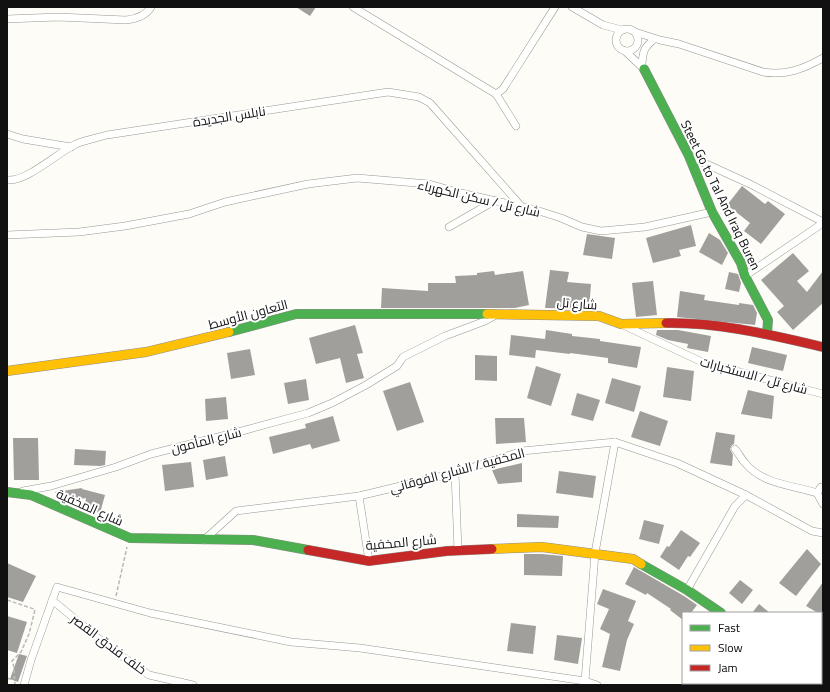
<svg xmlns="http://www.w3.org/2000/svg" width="830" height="692" font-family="Georgia,Cairo,serif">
<rect width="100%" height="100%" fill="#fdfcf7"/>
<g fill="#a19f9c">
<polygon points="296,7 316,7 310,16"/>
<polygon points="742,186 765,204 768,201 785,214 761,244 744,231 750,223 727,205"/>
<polygon points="691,225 696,246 679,250 681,256 653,263 646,238"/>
<polygon points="709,233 720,240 728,253 722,265 699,252"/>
<polygon points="587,234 615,238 612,259 583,255"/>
<polygon points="793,253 809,271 797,281 807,292 823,271 823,303 793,330 777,312 784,306 761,280"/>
<polygon points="550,270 569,272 567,282 591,284 589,309 545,308"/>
<polygon points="494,271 495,275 523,271 529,305 515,308 381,308 382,288 428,291 428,283 456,283 455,276 477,275 477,273"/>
<polygon points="729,272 738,274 741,283 739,292 725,289"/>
<polygon points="653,281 657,315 636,317 632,283"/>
<polygon points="680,291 705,295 704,300 739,305 739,303 753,305 757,313 755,325 677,317"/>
<polygon points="355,325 363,353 357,354 364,378 346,383 340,358 316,364 309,338"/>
<polygon points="546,330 572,334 572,336 600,339 600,341 641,347 637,368 608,363 608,358 570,353 570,354 536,350 535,358 509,355 511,335 545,339"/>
<polygon points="657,330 678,330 711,336 708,352 687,348 688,344 668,340 656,335"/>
<polygon points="752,347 787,355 783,371 748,363"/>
<polygon points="250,349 255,375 231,379 227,353"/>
<polygon points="475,355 497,356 497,381 475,380"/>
<polygon points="536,366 561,374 551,406 527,398"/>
<polygon points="667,367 694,371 691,401 663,397"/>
<polygon points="612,378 641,386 634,412 605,403"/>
<polygon points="306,379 309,400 288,404 284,383"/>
<polygon points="410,382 424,422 397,431 383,391"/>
<polygon points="748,390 774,396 772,419 741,414"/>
<polygon points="577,393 600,400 593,421 571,415"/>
<polygon points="226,397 228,419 206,421 205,399"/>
<polygon points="640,411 668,421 660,446 631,437"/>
<polygon points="333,416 340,441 312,449 310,444 273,454 269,437 306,428 305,424"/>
<polygon points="495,418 524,418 526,442 496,444"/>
<polygon points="716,432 735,435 734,444 732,445 730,449 733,455 732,466 710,463"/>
<polygon points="13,438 38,438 39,480 14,480"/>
<polygon points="75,449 106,451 105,465 100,466 74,465"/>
<polygon points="225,456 228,476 206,480 203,460"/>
<polygon points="191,462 194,487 165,491 162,465"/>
<polygon points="522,463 522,482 498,484 492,470"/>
<polygon points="559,471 596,476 593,498 556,493"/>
<polygon points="82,488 82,489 105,495 100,513 84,509 86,498 63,502 57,499 55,492"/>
<polygon points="517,514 559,516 558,528 517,527"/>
<polygon points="644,520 664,525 659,544 639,539"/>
<polygon points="681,530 700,543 690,557 688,556 679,570 660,557 667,546 669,547"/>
<polygon points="807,549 821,564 796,596 779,583"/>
<polygon points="524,554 542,554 563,556 562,576 524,575"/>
<polygon points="7,563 36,576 23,602 7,597"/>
<polygon points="634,567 684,596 697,605 691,613 683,613 683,620 670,610 671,609 647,593 646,595 625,584"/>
<polygon points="740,580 753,590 742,604 729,593"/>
<polygon points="823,582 823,616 821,615 821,613 818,613 806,606"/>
<polygon points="603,589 636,601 628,621 634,624 627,640 620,671 602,667 610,634 600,629 609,609 597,604"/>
<polygon points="759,604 770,613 752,613"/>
<polygon points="7,616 27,622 17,653 7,650"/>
<polygon points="511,623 536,626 533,654 507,651"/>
<polygon points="557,635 582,638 578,664 554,660"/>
<polygon points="19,654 27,656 18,682 10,679"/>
</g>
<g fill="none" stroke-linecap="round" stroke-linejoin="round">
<defs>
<g id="street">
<polyline points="353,7 496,94 516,126"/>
<polyline points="572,7 603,25 622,30"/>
<path d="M7,19l51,-2 68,3c9,-1 20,-4 25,-13"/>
<circle cx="627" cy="40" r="11"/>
<path d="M635,32l25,8 19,4 84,28c23,4 40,-3 60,-14"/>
<polyline points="625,51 644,69"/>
<path d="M642,64c1,-11 1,-15 10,-23"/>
<polyline points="496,94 503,89 555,7"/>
<polyline points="7,134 23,139 71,147"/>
<polyline points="689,156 750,184 823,222"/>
<path d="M7,180c20,2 50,-27 69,-36 10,-4 21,-6 31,-9l281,-43 31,5 11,6 91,103"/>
<polyline points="449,227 496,200"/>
<polyline points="7,235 79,232 125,226 189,214 225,202 308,184 357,178 429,184 461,193 536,210 561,218 582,227 601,231 645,227 712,212"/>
<polyline points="745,276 823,223"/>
<polyline points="623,325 702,362 823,394"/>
<path d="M735,449c4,5 7,11 11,15 18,21 47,21 71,29"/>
<polyline points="455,473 458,550"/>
<polyline points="823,487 821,487 817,493 823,504"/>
<polyline points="23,491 51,486 116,467 151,454 242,431 308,413 332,403 366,385 397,366 403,357 445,336 485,321 496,315"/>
<polyline points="359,496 369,561"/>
<polyline points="204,540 236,511 359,496 455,473 522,451 615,442 677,463 746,495 812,531 823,533"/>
<polyline points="687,590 735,506 746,495"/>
<polyline points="52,600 110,648 149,675 193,685"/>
<polyline points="585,681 595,553 615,442"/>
<polyline points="820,683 823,685"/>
<polyline points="24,685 31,660 57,587 150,613 291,642 360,648 585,681 597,685"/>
</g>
<g id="fast">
<polyline points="644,69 689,156 712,212 741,263 745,276 768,320 767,334"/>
<polyline points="229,332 296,314 487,314"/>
<polyline points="7,492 31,495 130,538 253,540 308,550"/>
<polyline points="641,564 687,590 721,613"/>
</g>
<g id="slow">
<polyline points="487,314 599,316 621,324 666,323"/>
<polyline points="7,371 146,352 229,332"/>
<polyline points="492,549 542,547 633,559 641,564"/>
</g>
<g id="jam">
<path d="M666,323c53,-1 105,12 157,24"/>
<polyline points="308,550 369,561 447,551 492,549"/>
</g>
</defs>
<use href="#street" stroke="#979795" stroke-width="8"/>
<use href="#fast" stroke="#8e8d8b" stroke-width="10"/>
<use href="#slow" stroke="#8e8d8b" stroke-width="10"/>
<use href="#jam" stroke="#8e8d8b" stroke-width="10"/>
<g stroke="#b9b9b8" stroke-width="1.5" stroke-dasharray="4 2" stroke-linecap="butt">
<polyline points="116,596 127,547"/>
<polyline points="7,600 34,609 35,610 29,634 21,652 12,661 14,667 15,685"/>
<polyline points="7,678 10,679 15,677"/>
</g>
<use href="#street" stroke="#fffffe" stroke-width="7"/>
<use href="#fast" stroke="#4caf50" stroke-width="9"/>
<use href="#slow" stroke="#ffc107" stroke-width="9"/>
<use href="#jam" stroke="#c62828" stroke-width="9"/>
</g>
<g text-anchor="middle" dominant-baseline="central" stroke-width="4" stroke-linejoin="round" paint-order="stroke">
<g font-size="13" fill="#111" stroke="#fff">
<text transform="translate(229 116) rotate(-9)">نابلس الجديدة</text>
<text transform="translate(721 195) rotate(64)">Steet Go to Tal And Iraq Buren</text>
<text transform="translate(479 198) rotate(13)">شارع تل / سكن الكهرباء</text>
<text transform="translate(577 303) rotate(4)">شارع تل</text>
<text transform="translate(248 314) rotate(-15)">التعاون الأوسط</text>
<text transform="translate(754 375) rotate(15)">شارع تل / الاستخبارات</text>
<text transform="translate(206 440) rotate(-14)">شارع المأمون</text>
<text transform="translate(457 470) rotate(-15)">المخفية / الشارع الفوقاني</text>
<text transform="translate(90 507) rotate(24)">شارع المخفية</text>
<text transform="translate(401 542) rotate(-5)">شارع المخفية</text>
<text transform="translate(109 644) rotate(37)">خلف فندق القصر</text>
</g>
</g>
<rect width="830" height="692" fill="none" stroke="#111111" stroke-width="16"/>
<rect x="682" y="612" width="140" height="72" fill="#ffffff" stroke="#a0a0a0"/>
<rect x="690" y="625" width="20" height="6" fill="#4caf50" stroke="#a0a0a0"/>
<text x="718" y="632" font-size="12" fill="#111111">Fast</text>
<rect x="690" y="645" width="20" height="6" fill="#ffc107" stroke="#a0a0a0"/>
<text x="718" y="652" font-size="12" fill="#111111">Slow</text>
<rect x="690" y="665" width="20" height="6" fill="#c62828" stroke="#a0a0a0"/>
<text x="718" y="672" font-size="12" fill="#111111">Jam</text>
</svg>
